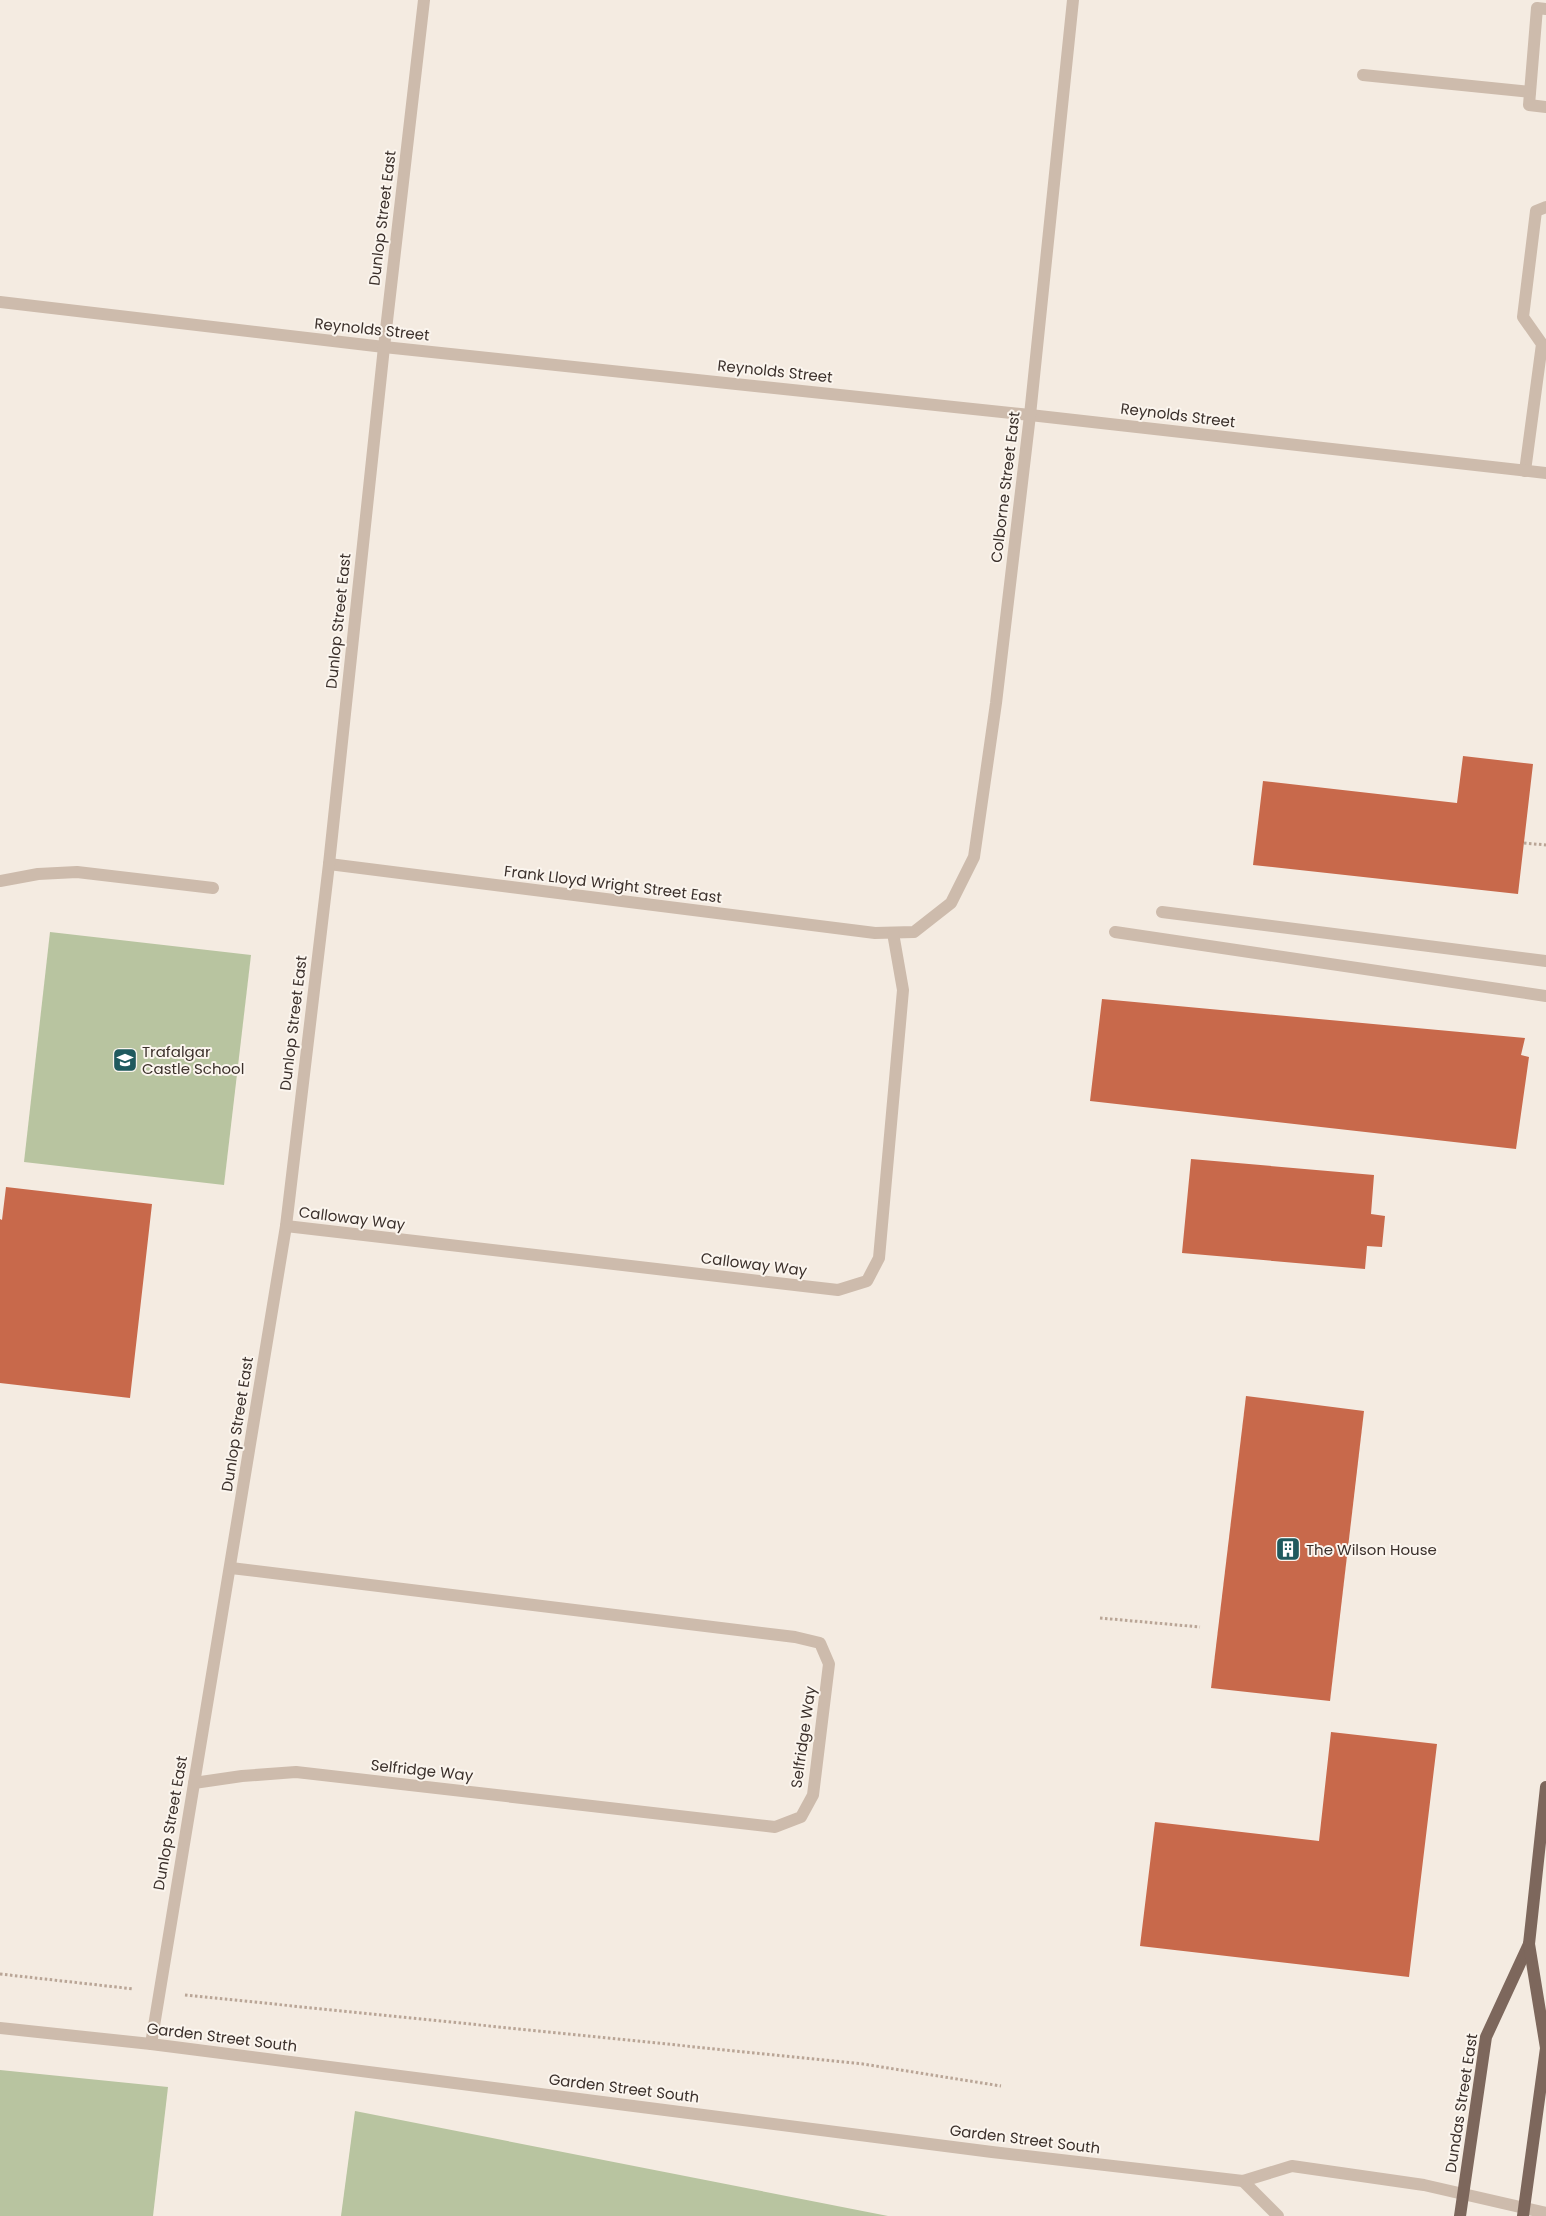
<svg xmlns="http://www.w3.org/2000/svg" width="1546" height="2216" font-family="Poppins,sans-serif">
<rect width="100%" height="100%" fill="#f4ebe1"/>
<g fill="#b8c4a0">
<polygon points="50,932 251,955 224,1185 24,1162"/>
<polygon points="0,2070 168,2087 153,2216 0,2216"/>
<polygon points="355,2111 888,2216 341,2216"/>
</g>
<g fill="#c8694b">
<polygon points="1463,756 1533,764 1518,894 1253,865 1263,781 1457,803"/>
<polygon points="1102,999 1525,1038 1521,1055 1529,1057 1516,1149 1090,1101"/>
<polygon points="1191,1159 1374,1175 1371,1214 1385,1216 1382,1247 1367,1246 1365,1269 1182,1253"/>
<polygon points="6,1187 152,1204 130,1398 0,1383 0,1219 2,1220"/>
<polygon points="1246,1396 1364,1411 1330,1701 1211,1688"/>
<polygon points="1331,1732 1437,1744 1409,1977 1140,1946 1155,1822 1319,1841"/>
</g>
<g fill="none" stroke-linecap="round" stroke-linejoin="round">
<g stroke="#b9a596" stroke-width="3" stroke-dasharray="2.5 2.5" stroke-linecap="butt">
<polyline points="1524,843 1546,845"/>
<polyline points="1100,1618 1200,1627"/>
<polyline points="0,1974 134,1989"/>
<polyline points="185,1995 863,2064 1001,2086"/>
</g>
<g stroke="#cdbbac" stroke-width="12">
<polyline points="1546,9 1537,8 1529,105 1546,107"/>
<polyline points="1363,75 1530,92"/>
<polyline points="1525,471 1542,344 1523,317 1536,211 1546,207"/>
<polyline points="0,881 38,874 77,872 213,888"/>
<polyline points="1162,912 1546,961"/>
<polyline points="1115,932 1546,996"/>
</g>
<g stroke="#cdbbac" stroke-width="12">
<polyline points="0,302 384,347 1030,415 1546,473"/>
<polyline points="329,864 875,933 914,932 951,903 974,857 996,703 1030,415 1073,0"/>
<polyline points="286,1226 838,1290 867,1281 879,1258 903,990 893,933"/>
<polyline points="194,1783 242,1776 296,1772 775,1827 801,1817 813,1795 829,1664 820,1643 795,1637 231,1568"/>
<polyline points="151,2044 286,1226 329,864 384,347 424,0"/>
</g>
<g stroke="#cdbbac" stroke-width="12">
<polyline points="0,2028 151,2044 992,2152 1243,2181 1292,2166 1424,2185 1546,2213"/>
<polyline points="1243,2181 1278,2216"/>
</g>
<g stroke="#7d675c" stroke-width="12">
<polyline points="1460,2216 1486,2037 1529,1944"/>
<polyline points="1523,2216 1546,2048 1529,1944 1546,1787"/>
</g>
</g>
<defs>
<symbol id="school-square" viewBox="-11 -11 22 22"><rect x="-9" y="-9" width="18" height="18" rx="4" fill="#1f5a5e" stroke="#fbf5ee"/><path d="M0-5L7-2L0 1L-7-2ZM-4 1L0 2.5L4 1V4Q0 6-4 4Z" fill="#fff"/></symbol>
<symbol id="building-square" viewBox="-11 -11 22 22"><rect x="-9" y="-9" width="18" height="18" rx="4" fill="#1f5a5e" stroke="#fbf5ee"/><path d="M-4-6H4V6H1V3H-1V6H-4ZM-2.5-4.3h1.7v1.8h-1.7ZM.8-4.3h1.7v1.8H.8ZM-2.5-1h1.7V.8h-1.7ZM.8-1h1.7V.8H.8Z" fill="#fff"/></symbol>
</defs>
<g fill-rule="evenodd">
<use href="#school-square" x="111" y="1046" width="28" height="28"/>
<use href="#building-square" x="1274" y="1535" width="28" height="28"/>
</g>
<g text-anchor="middle" dominant-baseline="central" stroke-width="4" stroke-linejoin="round" paint-order="stroke">
<g font-size="15" fill="#3b302b" stroke="#fbf5ee">
<text transform="translate(382 218) rotate(-83)">Dunlop Street East</text>
<text transform="translate(372 329) rotate(6)">Reynolds Street</text>
<text transform="translate(775 371) rotate(6)">Reynolds Street</text>
<text transform="translate(1178 415) rotate(7)">Reynolds Street</text>
<text transform="translate(1005 487) rotate(-83)">Colborne Street East</text>
<text transform="translate(338 621) rotate(-84)">Dunlop Street East</text>
<text transform="translate(613 884) rotate(7)">Frank Lloyd Wright Street East</text>
<text transform="translate(293 1023) rotate(-83)">Dunlop Street East</text>
<text transform="translate(352 1218) rotate(7)">Calloway Way</text>
<text transform="translate(754 1264) rotate(7)">Calloway Way</text>
<text transform="translate(237 1424) rotate(-81)">Dunlop Street East</text>
<text transform="translate(803 1737) rotate(-82)">Selfridge Way</text>
<text transform="translate(422 1770) rotate(6)">Selfridge Way</text>
<text transform="translate(170 1823) rotate(-80)">Dunlop Street East</text>
<text transform="translate(222 2037) rotate(7)">Garden Street South</text>
<text transform="translate(624 2088) rotate(7)">Garden Street South</text>
<text transform="translate(1461 2103) rotate(-81)">Dundas Street East</text>
<text transform="translate(1025 2139) rotate(7)">Garden Street South</text>
</g>
<g font-size="15" fill="#3b302b" stroke="#fbf5ee" text-anchor="start">
<text x="142" y="1051">Trafalgar<tspan x="142" dy="17">Castle School</tspan></text>
<text x="1306" y="1549">The Wilson House</text>
</g>
</g>
</svg>
